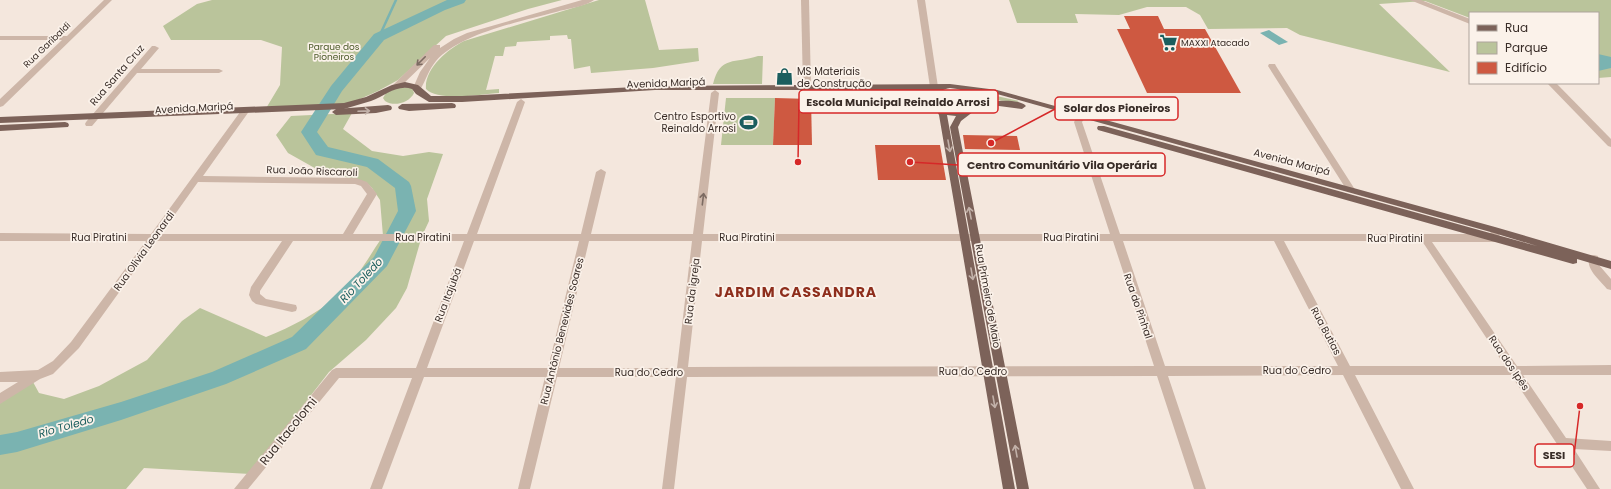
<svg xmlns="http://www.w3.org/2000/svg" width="1611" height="489" font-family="Poppins,sans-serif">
<rect width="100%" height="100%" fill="#f4e7dd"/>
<g fill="#bac49b">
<polygon points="212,0 562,0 528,9 446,36 398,80 378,91 344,106 265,110 280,85 282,47 261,40 171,40 163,26 197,4"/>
<path d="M599,0h46l14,50 39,-2 1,13 -46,7 -62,5 -1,-7 -16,3 -3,-30h-3l-1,-4 -17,1v4l-33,2 -1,4 -11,1 -2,9h-8l-9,34 13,-1v4c-17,1 -61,9 -73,-4 -2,-20 22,-40 38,-48z"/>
<polygon points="1009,0 1611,0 1611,77 1598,78 1598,13 1470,13 1470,18 1425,1 1379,4 1450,72 1300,35 1287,28 1208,29 1200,15 1186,7 1147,7 1119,15 1075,14 1078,23 1017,23"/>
<path d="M758,56h5l-1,28h-49c7,-29 22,-20 45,-28z"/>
<path d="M399,87l13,1 2,5c-5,10 -20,14 -29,8l-2,-3 3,-5z"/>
<polygon points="974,91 1019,101 1017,102 995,100 981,102 979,95"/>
<polygon points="726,98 775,98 773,145 721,145"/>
<polygon points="352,113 343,129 372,151 403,156 429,152 443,154 427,199 429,221 422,236 383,236 380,200 372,188 367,183 358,180 320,171 288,153 276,135 291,116"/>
<path d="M381,239h40l-14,49 -11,20 -30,32 -37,32 -79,102 -106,-6 -18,21h-126v-86l33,-21 6,11 25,6 35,-13 48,-26 35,-39 18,-13 66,29c26,-10 51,-24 72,-41 18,-15 30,-38 43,-57z"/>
</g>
<g fill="#7ab3b1">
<polygon points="1269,30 1288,42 1279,45 1260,33"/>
<polygon points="1598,54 1611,57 1611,68 1598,71"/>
</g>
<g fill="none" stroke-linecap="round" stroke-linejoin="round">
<polyline stroke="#7ab3b1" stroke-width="2.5" points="379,37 396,0"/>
<polygon fill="#7ab3b1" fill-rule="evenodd" points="447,0 466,0 464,3 445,10 384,40 342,91 317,132 328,147 378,159 409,182 411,186 416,211 387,266 306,349 226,384 121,420 17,452 0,455 0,435 17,432 121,402 212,372 292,337 374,257 398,211 395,188 367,167 316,155 301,132 331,86 374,34"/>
</g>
<g fill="#ce5941">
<polygon points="1124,16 1158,16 1164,29 1205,29 1241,93 1147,93 1117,29 1130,29"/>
<polygon points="775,98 811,99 812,145 773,145"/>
<polygon points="963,135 1017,136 1020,150 965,149"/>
<polygon points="875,145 940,145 946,180 878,180"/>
</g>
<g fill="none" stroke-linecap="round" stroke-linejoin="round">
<g fill="#cdb6a8" fill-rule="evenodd">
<polygon points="104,0 112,0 3,106 0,107 0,99 62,40 0,40 0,36 67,36"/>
<path d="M582,0h12c-7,6 -28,9 -38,12 -34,9 -97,22 -120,49 -7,8 -10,19 -16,29h-6l-1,-2 7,-16 10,-14 -30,29h-3l-4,-2 41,-40h6v3l14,-9 13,-6z"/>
<polygon points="801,0 809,0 811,87 807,89 803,87"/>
<polygon points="917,0 925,0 938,87 934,89 930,87"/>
<polygon points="1410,0 1421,0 1470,19 1470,24"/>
<polygon points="152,46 155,46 159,48 141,69 219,69 223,71 219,73 137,73 92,126 86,126 85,124 86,122"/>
<polygon points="1269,64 1275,64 1276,66 1354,188 1356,190 1354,192 1348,192 1268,66"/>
<polygon points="1547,83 1556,83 1611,139 1611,147 1608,146"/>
<path d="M715,90l4,3 -16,141h407l-36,-112 5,-8 3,-1 4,3 -4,6 38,112h370l2,-6h6l2,10 -5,4h-63l85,124 94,-1v10h-88l43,63 45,3v10l-37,-2 26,40h-13l-76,-114h-156l59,114h-13l-58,-114 -175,1 38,113h-12l-37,-113 -470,1 -13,112h-12l14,-112h-119l-27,112h-12l27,-112h-121l-42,112h-12l42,-111h-73l-91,111h-14l98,-119 4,-2h80l48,-127h-171l-33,50v3l6,5 30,6 1,3 -1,3 -4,1 -36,-8 -4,-3 -3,-6 2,-8 31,-46h-126l-77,107 -26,26 -13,5 -40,25v-11l18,-11h-18v-10l38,-2 15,-9 18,-19 75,-101h-146v-8l151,1 92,-126h6l1,2 -47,66 153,2 11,4 10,12 -24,40h114l50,-132 4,-3 4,3 -48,132h104l15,-62 5,-3 5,3 -15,62h102l18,-141zM198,182l157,2 6,2 6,8 -24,40h-182zM474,241h105l-31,127h-121zM589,241h103l-15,127h-118zM702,241h411l41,125 -466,1zM1123,241h151l64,125h-173zM1284,241h138l83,125h-155z"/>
<path d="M1594,255l4,1 1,9 12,14v11l-4,-1c-7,-9 -23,-21 -17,-33z"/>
</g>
<g fill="#7c6259" fill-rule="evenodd">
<path d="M405,82l13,3 13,11h31l193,-10 295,-2 47,6 498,137 116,34v8l-34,-10v4l-4,1 -475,-134 -1,-2 1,-2h6l433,120 -43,-13 -497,-139 -20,-1 5,8 -1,2c12,-2 37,-5 45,3l-4,3 -23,-3 -21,2 -17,13 -3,6 71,362h-12l-67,-362 6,-11 -9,-1 68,374h-12l-64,-374c-15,-30 -39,-10 -51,-21 6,-6 32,-1 41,1l4,-5h-278l-193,12h-33l-13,-8 -4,-5c-15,-5 -27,7 -41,12 -9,3 -18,5 -27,8l-344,14v-6l344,-14 22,-6 26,-12zM950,88c10,1 19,3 24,13 -8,15 -31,13 -38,-2 2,-7 7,-10 14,-11z"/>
<polygon points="452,103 455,104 456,106 455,108 409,111 399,109 398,107 402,104"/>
<polygon points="388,105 391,106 392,108 391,110 376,113 336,115 332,112 336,109"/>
<polygon points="65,122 68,123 69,125 68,127 0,131 0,125"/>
</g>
</g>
<defs><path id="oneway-shaft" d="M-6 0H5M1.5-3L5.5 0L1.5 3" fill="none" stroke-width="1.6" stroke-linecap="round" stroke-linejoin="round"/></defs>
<g stroke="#7c6b62">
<use href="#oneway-shaft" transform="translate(421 61) rotate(135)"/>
<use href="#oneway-shaft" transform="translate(703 199) rotate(-83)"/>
</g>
<g stroke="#c2b1a9">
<use href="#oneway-shaft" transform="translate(364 111) rotate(-2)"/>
<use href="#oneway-shaft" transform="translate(949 146) rotate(80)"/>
<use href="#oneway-shaft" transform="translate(970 213) rotate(-101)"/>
<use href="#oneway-shaft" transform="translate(972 274) rotate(80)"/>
<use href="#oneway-shaft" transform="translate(994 402) rotate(80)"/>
<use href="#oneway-shaft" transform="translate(1016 451) rotate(-100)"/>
</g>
<defs>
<symbol id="supermarket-bare" viewBox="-9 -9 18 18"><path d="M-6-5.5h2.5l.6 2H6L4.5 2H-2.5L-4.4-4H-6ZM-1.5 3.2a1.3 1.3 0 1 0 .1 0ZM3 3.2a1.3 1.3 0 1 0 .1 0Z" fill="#1b5e5e" stroke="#fbf2ea" stroke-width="2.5" paint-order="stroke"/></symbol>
<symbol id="shop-bare" viewBox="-9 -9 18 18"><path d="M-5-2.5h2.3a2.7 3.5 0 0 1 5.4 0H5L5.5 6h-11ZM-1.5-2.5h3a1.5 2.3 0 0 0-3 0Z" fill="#1b5e5e" stroke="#fbf2ea" stroke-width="2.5" paint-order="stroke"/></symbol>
<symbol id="stadium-bare" viewBox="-9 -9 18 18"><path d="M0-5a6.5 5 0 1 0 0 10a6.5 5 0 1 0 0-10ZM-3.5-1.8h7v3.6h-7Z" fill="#1b5e5e" stroke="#fbf2ea" stroke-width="2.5" paint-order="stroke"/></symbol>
</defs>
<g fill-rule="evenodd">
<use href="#supermarket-bare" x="1156" y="30" width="25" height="25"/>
<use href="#shop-bare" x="772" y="64" width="25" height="25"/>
<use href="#stadium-bare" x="736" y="110" width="25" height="25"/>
</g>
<g text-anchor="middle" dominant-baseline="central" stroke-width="3.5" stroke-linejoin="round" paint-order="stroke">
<g font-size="9" fill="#392d28" stroke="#fbf2ea" text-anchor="start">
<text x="1181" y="43">MAXXI Atacado</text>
</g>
<g font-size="9" fill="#392d28" stroke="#fbf2ea">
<text transform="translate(47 45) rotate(-44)">Rua Garibaldi</text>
</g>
<g font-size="9" fill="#4c5a2a" stroke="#fbf2ea">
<text x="334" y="47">Parque dos<tspan x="334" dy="10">Pioneiros</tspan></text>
</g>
<g font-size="10" fill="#392d28" stroke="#fbf2ea" text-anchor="start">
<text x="797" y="71">MS Materiais<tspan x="797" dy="12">de Construção</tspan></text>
<text x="736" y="116" text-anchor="end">Centro Esportivo<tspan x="736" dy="12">Reinaldo Arrosi</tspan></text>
</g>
<g font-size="10" fill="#392d28" stroke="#fbf2ea">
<text transform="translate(117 75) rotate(-49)">Rua Santa Cruz</text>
<text transform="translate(666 83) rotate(-2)">Avenida Maripá</text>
<text transform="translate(194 108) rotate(-3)">Avenida Maripá</text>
<text transform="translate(1292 162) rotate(15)">Avenida Maripá</text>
<text transform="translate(312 171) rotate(2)">Rua João Riscaroli</text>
<text x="99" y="237">Rua Piratini</text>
<text x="423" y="237">Rua Piratini</text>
<text x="747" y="237">Rua Piratini</text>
<text x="1071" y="237">Rua Piratini</text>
<text x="1395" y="238">Rua Piratini</text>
<text transform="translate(144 251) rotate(-54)">Rua Olivia Leonardi</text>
<text transform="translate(692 291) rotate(-83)">Rua da igreja</text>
<text transform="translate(448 295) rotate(-69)">Rua Itajubá</text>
<text transform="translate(988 296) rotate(80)">Rua Primeiro de Maio</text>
<text transform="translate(1138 306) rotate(71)">Rua do Pinhal</text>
<text transform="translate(562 331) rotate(-76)">Rua Antônio Benevides Soares</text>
<text transform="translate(1326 331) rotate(62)">Rua Butias</text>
<text transform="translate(1509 363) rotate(56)">Rua dos Ipês</text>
<text x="1297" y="370">Rua do Cedro</text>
<text x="973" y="371">Rua do Cedro</text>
<text x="649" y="372">Rua do Cedro</text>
</g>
<g font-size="11" font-style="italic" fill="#1b5e5e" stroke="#fbf2ea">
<text transform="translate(361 280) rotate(-47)">Rio Toledo</text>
<text transform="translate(66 426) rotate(-16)">Rio Toledo</text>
</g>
<g font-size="12" fill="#392d28" stroke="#fbf2ea">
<text transform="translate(288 431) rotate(-51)">Rua Itacolomi</text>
</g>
<g font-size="14" font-weight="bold" letter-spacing="1" fill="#8e2e1c" stroke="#fbf2ea">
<text x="796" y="292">JARDIM CASSANDRA</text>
</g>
</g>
<path fill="none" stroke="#d62828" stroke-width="1.5" d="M798 162L799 102M991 143L1055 109M910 162L958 165M1580 406L1574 455"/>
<g fill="#d62828" stroke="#fbf2ea" stroke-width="1.5">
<circle cx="798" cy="162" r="4"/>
<circle cx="991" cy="143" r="4"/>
<circle cx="910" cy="162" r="4"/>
<circle cx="1580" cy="406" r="4"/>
</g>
<g fill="#fbf2ea" stroke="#d62828" stroke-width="1.5">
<rect x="799" y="90" width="199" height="23" rx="4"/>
<rect x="1055" y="97" width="123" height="23" rx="4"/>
<rect x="958" y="153" width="207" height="23" rx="4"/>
<rect x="1535" y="444" width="39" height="23" rx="4"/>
</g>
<g font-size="11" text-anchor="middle" font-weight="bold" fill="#392d28">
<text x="898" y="106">Escola Municipal Reinaldo Arrosi</text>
<text x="1117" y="112">Solar dos Pioneiros</text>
<text x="1062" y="169">Centro Comunitário Vila Operária</text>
<text x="1554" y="459">SESI</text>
</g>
<rect x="1469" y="12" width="130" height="72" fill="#fbf2ea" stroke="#ada39c"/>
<rect x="1477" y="25" width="20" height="6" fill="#7c6259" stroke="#ada39c"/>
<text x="1505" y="32" font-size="12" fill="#392d28">Rua</text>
<rect x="1477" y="42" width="20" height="12" fill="#bac49b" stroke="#ada39c"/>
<text x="1505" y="52" font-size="12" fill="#392d28">Parque</text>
<rect x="1477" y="62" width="20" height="12" fill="#ce5941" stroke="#ada39c"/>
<text x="1505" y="72" font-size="12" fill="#392d28">Edifício</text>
</svg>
